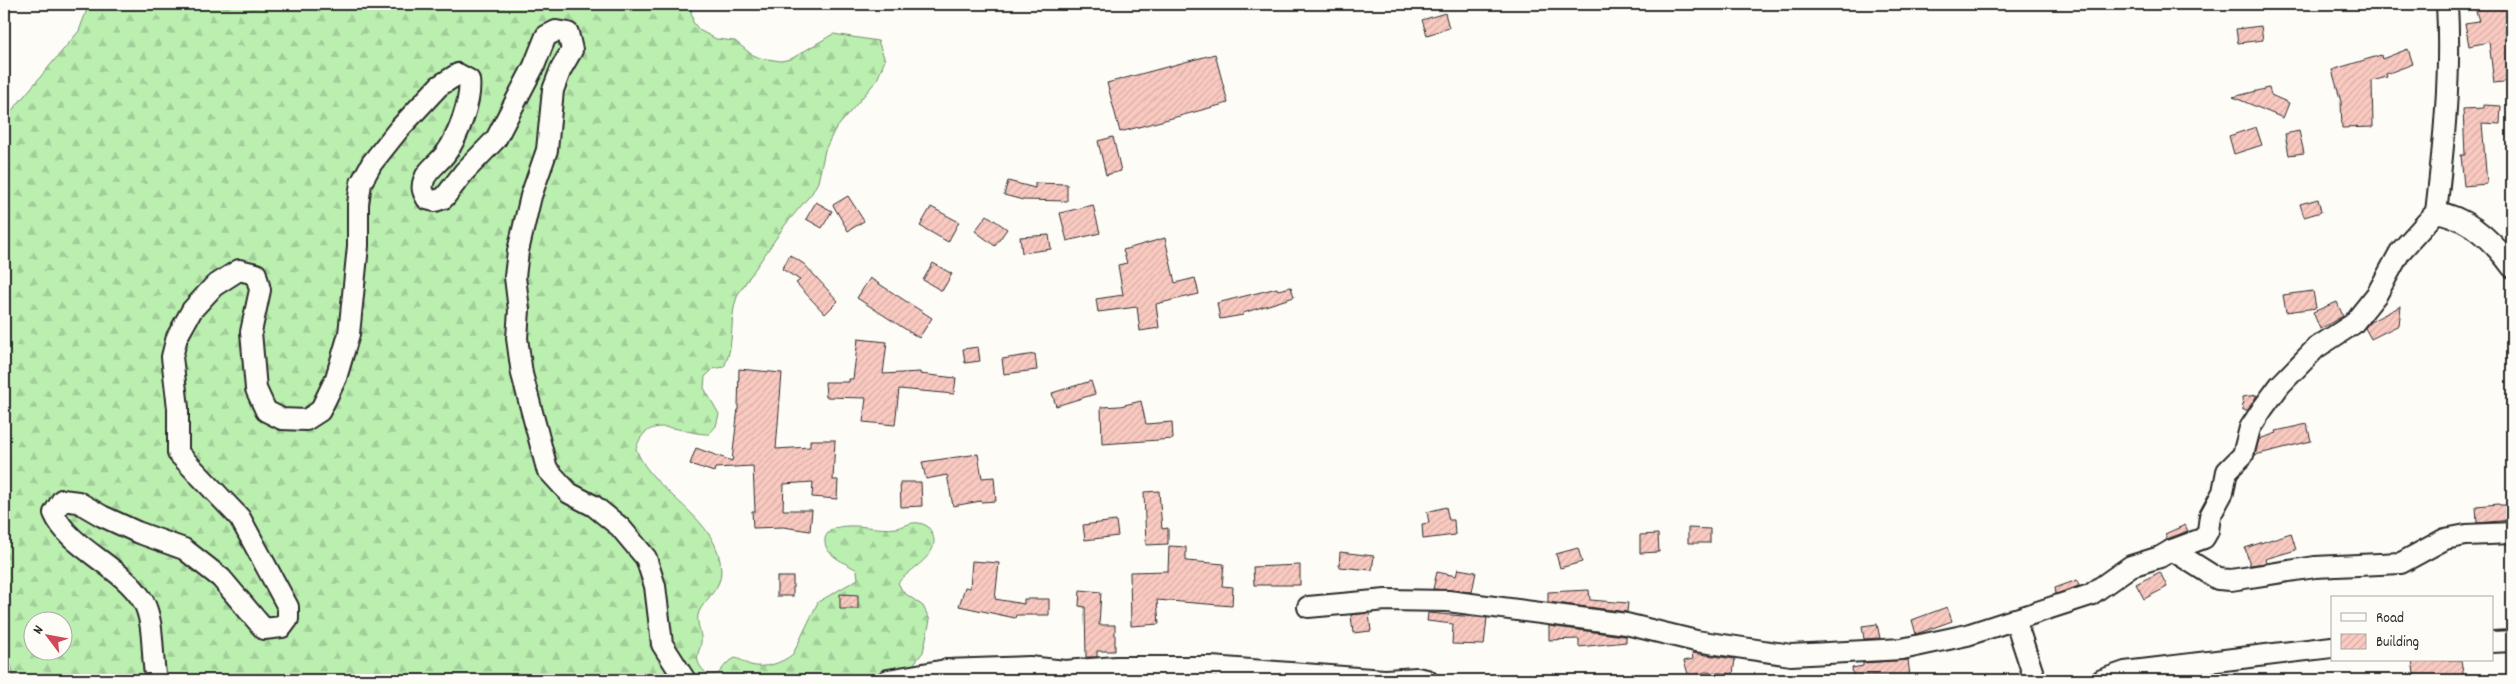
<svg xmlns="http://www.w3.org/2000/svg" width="2516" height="684" font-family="Dekko,sans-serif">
<defs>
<pattern id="forest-firs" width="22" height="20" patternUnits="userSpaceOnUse" patternTransform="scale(1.25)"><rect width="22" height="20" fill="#bbefb0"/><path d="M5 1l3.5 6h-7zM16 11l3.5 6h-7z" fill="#a1cd98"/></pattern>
<pattern id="building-hatch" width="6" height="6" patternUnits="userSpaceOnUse" patternTransform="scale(1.25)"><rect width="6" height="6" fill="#facac1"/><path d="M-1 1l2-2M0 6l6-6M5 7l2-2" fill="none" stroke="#d6aea6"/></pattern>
</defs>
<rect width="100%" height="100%" fill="#fdfcf7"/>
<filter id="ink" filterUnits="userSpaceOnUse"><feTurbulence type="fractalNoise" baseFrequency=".02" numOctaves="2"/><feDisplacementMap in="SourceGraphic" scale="10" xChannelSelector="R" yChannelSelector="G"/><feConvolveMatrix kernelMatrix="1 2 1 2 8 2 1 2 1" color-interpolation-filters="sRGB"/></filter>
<g filter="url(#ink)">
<path fill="url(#forest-firs)" stroke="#738d6e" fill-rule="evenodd" d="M89,4h601l3,18 6,8 17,9 19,2 16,13 9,4 21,3 10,-2 42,-25 45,7 7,19 -8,20 -43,51 -9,19 -7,32 -6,11 -27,32 -47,69c-10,24 -2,49 -14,73l-11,2 -8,8 -1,11 15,26 -3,12 -7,8c-26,1 -62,-24 -73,15 17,46 85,68 85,123 0,15 -13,25 -20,36 -7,11 -1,19 0,29 2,15 -13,20 7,38l10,-1 9,-11 8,-5c6,1 10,5 15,7 15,4 32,-2 43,-11l25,-52 40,-23 -1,-9c-11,-7 -34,-15 -32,-31 1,-5 5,-9 10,-11 19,-6 42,3 62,0 12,-3 17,-9 30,-2 23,26 -17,41 -29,57l5,9 20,14 7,14 -7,32 -11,14 -1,14h-896l-4,-15 -7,-10v-535l75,-89zM32,622h30v30h-30z"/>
<g fill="url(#building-hatch)" stroke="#2b2b2b">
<polygon points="2474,4 2512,4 2512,81 2494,83 2489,42 2469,46 2465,23 2479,21"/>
<polygon points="1445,13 1449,28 1427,35 1422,20"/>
<polygon points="2261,26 2263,40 2238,43 2236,29"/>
<polygon points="2408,49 2413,64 2386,74 2387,77 2372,81 2373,127 2342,128 2341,102 2332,70 2381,55 2382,59"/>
<polygon points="1215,54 1228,103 1120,132 1107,83"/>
<polygon points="2269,88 2271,95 2289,103 2283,118 2233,97"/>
<polygon points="2484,105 2501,106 2500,124 2482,123 2487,184 2464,186 2461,155 2465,155 2463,109 2484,108"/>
<polygon points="2256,127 2262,145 2234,154 2229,136"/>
<polygon points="2299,131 2304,153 2289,155 2285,134"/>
<polygon points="1113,137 1121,171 1106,175 1098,141"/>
<polygon points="1008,181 1035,188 1035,183 1067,184 1067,201 1023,200 1004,195"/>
<polygon points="848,196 864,221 848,231 833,205"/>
<polygon points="2318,199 2321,212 2304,217 2300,204"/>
<polygon points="816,202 832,211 822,228 806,219"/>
<polygon points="1093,205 1100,233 1067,241 1060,213"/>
<polygon points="931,207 959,222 948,242 920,226"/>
<polygon points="987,215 1007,229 995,246 975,231"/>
<polygon points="1049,235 1051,249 1022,253 1020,237"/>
<polygon points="1165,238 1175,283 1195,278 1199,294 1156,304 1159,328 1140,331 1137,307 1098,312 1096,299 1123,295 1118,265 1127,263 1123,250"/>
<polygon points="790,255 804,264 838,301 825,314 796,283 800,280 782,269"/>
<polygon points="933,263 952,274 942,291 923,280"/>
<polygon points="870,278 932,318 919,338 857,298"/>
<polygon points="1291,287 1294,297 1243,313 1243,315 1220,319 1217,303 1277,288 1278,290"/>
<polygon points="2313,291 2316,308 2286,312 2283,295"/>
<polygon points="2337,302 2343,316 2320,329 2313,312"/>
<polygon points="2401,306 2399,325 2371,339 2365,328 2370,322"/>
<polygon points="858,339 887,342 883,374 920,372 920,374 956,378 954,394 899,389 895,425 863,422 866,398 826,397 825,382 849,382 849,379 853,379"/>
<polygon points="978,347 980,361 965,363 963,349"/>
<polygon points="1035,354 1037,370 1004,374 1002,359"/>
<polygon points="739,369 782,373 776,449 810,447 810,440 835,440 833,480 838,480 837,499 812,497 813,482 784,484 783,510 812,510 810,531 783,527 753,528 752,511 755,511 753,466 715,468 714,472 690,464 696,448 732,461 738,408"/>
<polygon points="1091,381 1095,394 1056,406 1052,393"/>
<polygon points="2257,395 2248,410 2243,410 2242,397"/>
<polygon points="1141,401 1146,424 1172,422 1173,439 1102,444 1101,407 1120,406"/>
<polygon points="2307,424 2311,441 2255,455 2259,439 2277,433 2276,431"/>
<polygon points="978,454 982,478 994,477 996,501 981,502 981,501 953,506 947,475 926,479 922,462"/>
<polygon points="900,482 921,482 922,506 901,507"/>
<polygon points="1159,491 1162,529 1168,528 1168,544 1146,545 1144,492"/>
<polygon points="2499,504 2500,505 2512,505 2512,520 2477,523 2476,506"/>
<polygon points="1446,507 1449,520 1454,520 1455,535 1423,539 1422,524 1429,523 1427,512"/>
<polygon points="1116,521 1118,536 1085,540 1083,525"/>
<polygon points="2185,525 2188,531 2167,539 2165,534"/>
<polygon points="1688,528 1710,529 1710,543 1688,543"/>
<polygon points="2291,533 2296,550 2265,559 2266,563 2250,565 2245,548"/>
<polygon points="1658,534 1659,552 1640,553 1640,535"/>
<polygon points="1169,546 1186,547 1186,561 1224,564 1222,586 1233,587 1232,606 1157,600 1159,624 1131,626 1130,572 1168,571"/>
<polygon points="1578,548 1582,562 1560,568 1556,554"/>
<polygon points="1340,552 1374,556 1372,570 1339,567"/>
<polygon points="972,561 999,563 995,599 1024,604 1024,599 1049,599 1049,615 1016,615 1015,618 959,606 965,587 970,588"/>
<polygon points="1300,565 1300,585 1254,585 1253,567"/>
<polygon points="1458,569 1476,572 1472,592 1433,589 1437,572 1456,576"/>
<polygon points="2160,572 2167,587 2144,599 2136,584"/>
<rect x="777" y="577" width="16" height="19"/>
<polygon points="2077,580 2079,586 2056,594 2055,588"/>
<polygon points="1080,590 1101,592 1099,625 1115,625 1115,651 1097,651 1097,657 1086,657 1085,607 1079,606"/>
<polygon points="1589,590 1590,600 1628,603 1627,612 1548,602 1548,592"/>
<polygon points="840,594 858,595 858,609 840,609"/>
<polygon points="1947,607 1952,621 1916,634 1912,620"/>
<polygon points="1369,613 1371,631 1353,633 1351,615"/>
<polygon points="1428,613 1487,618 1484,645 1452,644 1453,624 1427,621"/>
<polygon points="1877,624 1880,638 1864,639 1862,626"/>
<polygon points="1549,626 1624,636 1626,636 1626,642 1579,647 1579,639 1549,640"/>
<polygon points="1692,653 1735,659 1733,674 1705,672 1689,677 1684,661 1693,659"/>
<polygon points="1908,660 1910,676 1891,679 1890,676 1853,676 1852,668 1863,666 1863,663"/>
<polygon points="2412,660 2461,660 2464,680 2415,680"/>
</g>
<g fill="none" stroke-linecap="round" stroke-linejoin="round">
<defs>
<g id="street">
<path d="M2447,4c4,70 -3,139 -11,208 32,5 57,29 76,55"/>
<polyline points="2172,550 2218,579 2231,580 2315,567 2401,563 2445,539 2466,535 2512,533"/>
<polyline points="1308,607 1386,600 1448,601 1626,624 1696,641 1791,655 1902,649 1967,635 2090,595 2131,566 2160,557 2172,550 2204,538 2208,531 2210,516 2223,492 2227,471 2243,455 2250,428 2263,408 2280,385 2316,348 2353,324 2377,294 2400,252 2436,212"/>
<polyline points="2015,619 2035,680"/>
<polyline points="2492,642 2512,641"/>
<path d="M156,680c-5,-23 -1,-58 -13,-79 -22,-36 -74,-52 -89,-88l8,-13 16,2 24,14 35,16 47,17 37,29 43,51 18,-2 6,-8v-12l-48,-89 -62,-65v-45l-6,-51 5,-20 15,-27 22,-24 25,-16 17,4 4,16 -9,42 5,57 10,22 16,8 24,1 14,-9 16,-33 13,-44 9,-88v-42l3,-21 11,-20 27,-34 40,-43 19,-12 11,6c3,19 -11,57 -23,73 -6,9 -19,17 -22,27 -3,8 -1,12 3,19l8,2 9,-3 20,-26 32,-33 38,-73 12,-30 10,-5 12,2 4,17 -11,19 -8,21 -6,60 -16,46 -13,55 -3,26 4,33 -2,28 5,36 25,95 22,24 25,13 26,21 26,31 9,28 7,58 23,36"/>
<polyline points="888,680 946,670 1029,667 1065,671 1116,667 1211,667 1384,680"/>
<polyline points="1386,680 1417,678 1427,680"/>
<polyline points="2102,680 2125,672 2332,647"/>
</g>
</defs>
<use href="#street" stroke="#2b2b2b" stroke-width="24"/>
<use href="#street" stroke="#fdfcf7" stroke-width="20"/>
</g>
</g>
<rect width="2516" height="684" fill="none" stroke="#fdfcf7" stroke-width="20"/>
<rect x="10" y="10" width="2496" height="664" fill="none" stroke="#2b2b2b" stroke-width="2" filter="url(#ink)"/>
<rect x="2331" y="596" width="162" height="65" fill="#fdfcf7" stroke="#a9a8a5"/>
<rect x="2341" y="613" width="25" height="8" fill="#fdfcf7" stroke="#a9a8a5"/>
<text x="2376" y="622" font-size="15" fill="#2b2b2b">Road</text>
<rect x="2341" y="634" width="25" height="15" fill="url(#building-hatch)" stroke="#a9a8a5"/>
<text x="2376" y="646" font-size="15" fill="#2b2b2b">Building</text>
<g transform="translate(48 636) rotate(302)"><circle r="24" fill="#fdfcf7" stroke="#a9a8a5"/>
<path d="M0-4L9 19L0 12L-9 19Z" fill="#d1495b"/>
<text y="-8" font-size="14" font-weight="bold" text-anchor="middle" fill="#2b2b2b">N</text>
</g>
</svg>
